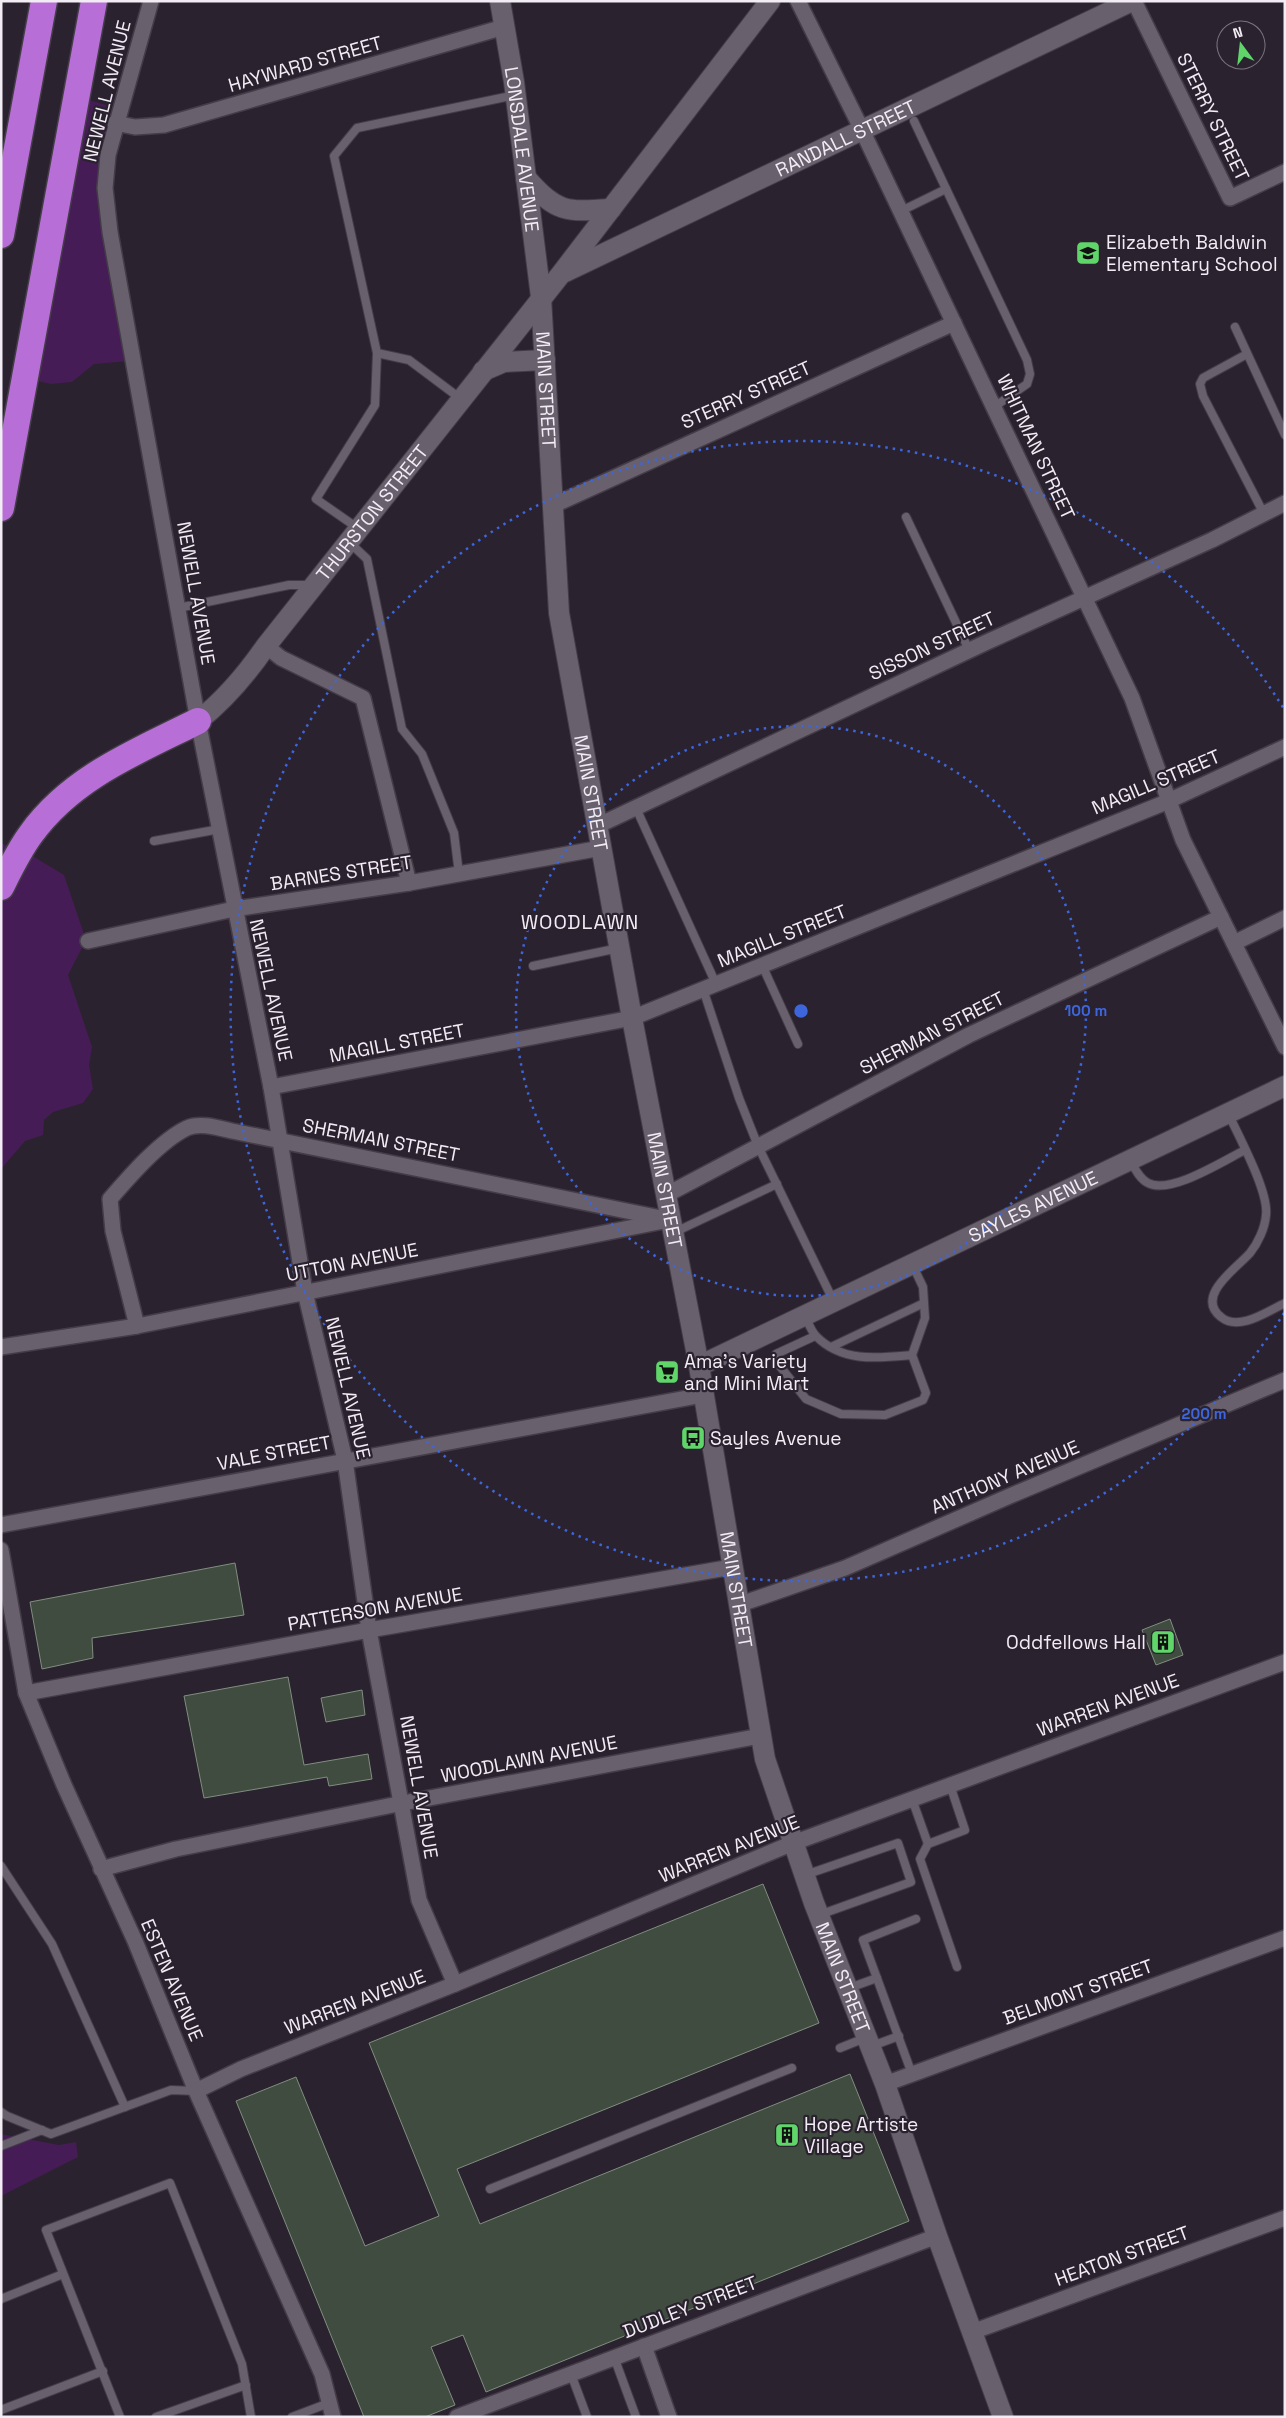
<svg xmlns="http://www.w3.org/2000/svg" width="1286" height="2418" font-family="'Space Grotesk',sans-serif">
<rect width="100%" height="100%" fill="#2b222f"/>
<g fill="#461c56">
<polygon points="82,98 123,110 109,176 129,361 94,364 72,382 51,384 29,379"/>
<polygon points="1,843 15,849 21,849 64,875 86,940 68,975 92,1047 89,1065 93,1089 83,1103 53,1112 44,1120 43,1135 25,1141 1,1169"/>
<polygon points="1,2134 59,2145 76,2142 78,2157 1,2196"/>
</g>
<g fill="#3f4c3f" stroke="#808e80">
<polygon points="235,1563 244,1615 92,1638 93,1658 42,1669 30,1602"/>
<polygon points="1170,1619 1183,1655 1156,1665 1142,1630"/>
<polygon points="288,1677 304,1765 368,1754 372,1779 329,1786 327,1777 204,1798 184,1696"/>
<polygon points="362,1690 365,1715 326,1722 321,1698"/>
<polygon points="763,1884 819,2023 457,2169 480,2224 850,2074 909,2221 486,2392 463,2335 431,2347 455,2405 425,2417 364,2417 236,2101 296,2077 365,2246 439,2216 369,2043"/>
</g>
<g fill="none" stroke-linecap="round" stroke-linejoin="round">
<defs>
<g id="lane">
<polyline points="914,121 1027,360 1030,374 1027,384 994,407"/>
<polyline points="901,211 946,189"/>
<polyline points="1235,327 1285,435"/>
<polyline points="1247,354 1203,378 1200,384 1203,396 1264,514"/>
<polyline points="461,399 409,360 377,353 334,156 357,128 515,95"/>
<polyline points="906,517 969,650"/>
<polyline points="359,529 316,499 375,405 377,353"/>
<polyline points="350,543 367,559 402,729 422,754 454,833 459,874"/>
<polyline points="178,608 289,585 311,585"/>
<polyline points="636,808 716,984"/>
<polyline points="154,841 220,829"/>
<polyline points="762,965 798,1044"/>
<polyline points="533,966 619,948"/>
<polyline points="703,989 739,1098 758,1146 833,1300"/>
<path d="M1229,1115c10,22 40,77 37,100 -1,13 -8,28 -16,38 -12,14 -56,43 -29,64 18,15 47,-6 64,-14"/>
<path d="M1131,1162c4,7 9,17 17,21 22,12 75,-22 97,-33"/>
<polyline points="675,1232 777,1184"/>
<path d="M805,1316c3,6 6,15 11,20 26,27 63,22 96,19"/>
<polyline points="815,1336 776,1354 775,1360 806,1399 841,1414 885,1415 923,1400 926,1393 912,1355 925,1318 923,1287 912,1264"/>
<polyline points="831,1347 924,1303"/>
<polyline points="950,1785 965,1830 928,1844 920,1859 957,1967"/>
<polyline points="912,1799 928,1844"/>
<polyline points="1,1866 52,1944 125,2107"/>
<polyline points="805,1875 898,1843 911,1882 819,1915"/>
<polyline points="849,1988 877,1978"/>
<polyline points="872,2046 899,2036"/>
<polyline points="840,2048 865,2038"/>
<polyline points="912,2074 863,1940 916,1919"/>
<polyline points="1,2112 7,2116 51,2134 171,2090 196,2091"/>
<polyline points="1,2146 42,2130"/>
<polyline points="490,2189 792,2068"/>
<polyline points="1,2299 63,2274"/>
<polyline points="614,2357 636,2417"/>
<polyline points="571,2374 587,2417"/>
<polyline points="1,2410 103,2371"/>
<polyline points="120,2417 46,2230 170,2183 242,2364 251,2417"/>
<polyline points="156,2417 246,2385"/>
<polyline points="292,2417 329,2403"/>
</g>
<g id="street">
<polyline points="151,1 108,155 105,188 110,232 198,721 271,1087 305,1292 345,1460 369,1630 419,1900 455,1984"/>
<polyline points="798,1 862,130 1132,698 1183,840 1285,1047"/>
<polyline points="1134,1 1230,198 1285,172"/>
<polyline points="115,123 135,127 164,125 504,27"/>
<polyline points="554,505 954,323"/>
<polyline points="266,646 281,658 363,698 409,883"/>
<polyline points="597,826 987,642 1212,540 1285,503"/>
<polyline points="88,941 234,909 409,883 601,848"/>
<polyline points="1234,943 1285,918"/>
<polyline points="271,1087 632,1018 1164,803 1285,747"/>
<polyline points="666,1195 969,1035 1221,917"/>
<path d="M137,1326l-24,-95 -3,-32c19,-22 50,-58 77,-71 13,-6 32,0 45,3l439,89"/>
<polyline points="1,1347 137,1326 664,1221"/>
<polyline points="1,1525 703,1395"/>
<polyline points="1,1550 26,1693 64,1785 135,1941 196,2091 322,2374 333,2417"/>
<polyline points="738,1605 845,1568 1012,1495 1285,1380"/>
<polyline points="26,1693 369,1630 732,1567"/>
<polyline points="101,1869 176,1849 403,1803 760,1736"/>
<polyline points="885,2084 1285,1938"/>
<polyline points="196,2091 241,2069 455,1984 793,1843 1285,1662"/>
<polyline points="972,2332 1285,2218"/>
<polyline points="644,2346 669,2417"/>
<polyline points="457,2417 937,2236"/>
</g>
<g id="secondary">
<path id="s1" d="M500,1l14,81 27,215 18,316 73,405 67,348 66,393 49,144 71,181 52,152 66,181"/>
<path d="M526,178c31,35 40,34 85,31"/>
<path id="s2" d="M565,272l567,-271"/>
<polyline points="483,371 504,362 545,360"/>
<path id="s3" d="M198,721c28,-22 48,-46 68,-75l295,-372 209,-273"/>
<path id="s4" d="M699,1366l586,-280"/>
</g>
<g id="highway">
<polyline points="1,235 44,1"/>
<polyline points="1,508 94,1"/>
<path d="M1,887c9,-18 18,-37 30,-53 41,-57 107,-83 167,-113"/>
</g>
</defs>
<use href="#lane" stroke="#443d48" stroke-width="10"/>
<use href="#street" stroke="#443d48" stroke-width="18"/>
<use href="#secondary" stroke="#443d48" stroke-width="22"/>
<use href="#highway" stroke="#443d48" stroke-width="29"/>
<use href="#lane" stroke="#69606e" stroke-width="8"/>
<use href="#street" stroke="#69606e" stroke-width="15"/>
<use href="#secondary" stroke="#69606e" stroke-width="20"/>
<use href="#highway" stroke="#b76ed6" stroke-width="26"/>
</g>
<g fill="none" stroke="#3d66dc" stroke-width="2.5" stroke-dasharray="2.5 5">
<circle cx="801" cy="1011" r="285"/>
<path d="M1284 1313A570 570 0 1 1 1284 709"/>
</g>
<defs>
<symbol id="school-square" viewBox="-11 -11 22 22"><rect x="-9" y="-9" width="18" height="18" rx="4" fill="#60d56a" stroke="#2b222f"/><path d="M0-5L7-2L0 1L-7-2ZM-4 1L0 2.5L4 1V4Q0 6-4 4Z" fill="#111"/></symbol>
<symbol id="supermarket-square" viewBox="-11 -11 22 22"><rect x="-9" y="-9" width="18" height="18" rx="4" fill="#60d56a" stroke="#2b222f"/><path d="M-6-5.5h2.5l.6 2H6L4.5 2H-2.5L-4.4-4H-6ZM-1.5 3.2a1.3 1.3 0 1 0 .1 0ZM3 3.2a1.3 1.3 0 1 0 .1 0Z" fill="#111"/></symbol>
<symbol id="bus-square" viewBox="-11 -11 22 22"><rect x="-9" y="-9" width="18" height="18" rx="4" fill="#60d56a" stroke="#2b222f"/><path d="M-5-6H5V4H4V6H2V4H-2V6H-4V4H-5ZM-3.5-4V0h7V-4ZM-3.5 1.2v1.5H-2V1.2ZM2 1.2v1.5H3.5V1.2Z" fill="#111"/></symbol>
<symbol id="building-square" viewBox="-11 -11 22 22"><rect x="-9" y="-9" width="18" height="18" rx="4" fill="#60d56a" stroke="#2b222f"/><path d="M-4-6H4V6H1V3H-1V6H-4ZM-2.5-4.3h1.7v1.8h-1.7ZM.8-4.3h1.7v1.8H.8ZM-2.5-1h1.7V.8h-1.7ZM.8-1h1.7V.8H.8Z" fill="#111"/></symbol>
</defs>
<g fill-rule="evenodd">
<use href="#school-square" x="1074" y="239" width="28" height="28"/>
<use href="#supermarket-square" x="653" y="1358" width="28" height="28"/>
<use href="#bus-square" x="679" y="1424" width="28" height="28"/>
<use href="#building-square" x="1149" y="1628" width="28" height="28"/>
<use href="#building-square" x="773" y="2121" width="28" height="28"/>
</g>
<g text-anchor="middle" dominant-baseline="central" stroke-width="4.5" stroke-linejoin="round" paint-order="stroke">
<g font-size="19" fill="#f2ecf4" stroke="#2b222f">
<text transform="translate(305 64) rotate(-16)">HAYWARD STREET</text>
<text transform="translate(107 91) rotate(-76)">NEWELL AVENUE</text>
<text transform="translate(1213 117) rotate(64)">STERRY STREET</text>
<text stroke="none"><textPath href="#s2" startOffset="311">RANDALL STREET</textPath></text>
<text stroke="none"><textPath href="#s1" startOffset="150">LONSDALE AVENUE</textPath></text>
<text stroke="none"><textPath href="#s1" startOffset="392">MAIN STREET</textPath></text>
<text transform="translate(746 395) rotate(-24)">STERRY STREET</text>
<text transform="translate(1036 447) rotate(65)">WHITMAN STREET</text>
<text stroke="none"><textPath href="#s3" startOffset="272">THURSTON STREET</textPath></text>
<text transform="translate(196 593) rotate(80)">NEWELL AVENUE</text>
<text transform="translate(932 646) rotate(-25)">SISSON STREET</text>
<text transform="translate(1156 782) rotate(-23)">MAGILL STREET</text>
<text stroke="none"><textPath href="#s1" startOffset="798">MAIN STREET</textPath></text>
<text transform="translate(341 873) rotate(-9)">BARNES STREET</text>
<text transform="translate(782 936) rotate(-22)">MAGILL STREET</text>
<text transform="translate(271 990) rotate(78)">NEWELL AVENUE</text>
<text transform="translate(932 1033) rotate(-27)">SHERMAN STREET</text>
<text transform="translate(397 1043) rotate(-11)">MAGILL STREET</text>
<text transform="translate(381 1140) rotate(11)">SHERMAN STREET</text>
<text stroke="none"><textPath href="#s1" startOffset="1202">MAIN STREET</textPath></text>
<text stroke="none"><textPath href="#s4" startOffset="370">SAYLES AVENUE</textPath></text>
<text transform="translate(352 1262) rotate(-11)">UTTON AVENUE</text>
<text transform="translate(348 1388) rotate(77)">NEWELL AVENUE</text>
<text transform="translate(274 1453) rotate(-11)">VALE STREET</text>
<text transform="translate(1005 1477) rotate(-23)">ANTHONY AVENUE</text>
<text stroke="none"><textPath href="#s1" startOffset="1608">MAIN STREET</textPath></text>
<text transform="translate(375 1609) rotate(-10)">PATTERSON AVENUE</text>
<text transform="translate(1108 1705) rotate(-20)">WARREN AVENUE</text>
<text transform="translate(529 1759) rotate(-11)">WOODLAWN AVENUE</text>
<text transform="translate(419 1787) rotate(80)">NEWELL AVENUE</text>
<text transform="translate(729 1849) rotate(-22)">WARREN AVENUE</text>
<text stroke="none"><textPath href="#s1" startOffset="2012">MAIN STREET</textPath></text>
<text transform="translate(172 1980) rotate(67)">ESTEN AVENUE</text>
<text transform="translate(1078 1992) rotate(-20)">BELMONT STREET</text>
<text transform="translate(355 2002) rotate(-21)">WARREN AVENUE</text>
<text transform="translate(1122 2256) rotate(-20)">HEATON STREET</text>
<text transform="translate(690 2307) rotate(-21)">DUDLEY STREET</text>
</g>
<g font-size="19" fill="#f2ecf4" stroke="#2b222f" text-anchor="start">
<text x="1106" y="242">Elizabeth Baldwin<tspan x="1106" dy="22">Elementary School</tspan></text>
<text x="684" y="1361">Ama's Variety<tspan x="684" dy="22">and Mini Mart</tspan></text>
<text x="710" y="1438">Sayles Avenue</text>
<text x="1146" y="1642" text-anchor="end">Oddfellows Hall</text>
<text x="804" y="2124">Hope Artiste<tspan x="804" dy="22">Village</tspan></text>
</g>
<g font-size="20" letter-spacing="1" fill="#f2ecf4" stroke="#2b222f">
<text x="580" y="922">WOODLAWN</text>
</g>
</g>
<circle cx="801" cy="1011" r="8" fill="#3d66dc" stroke="#2b222f" stroke-width="2.5"/>
<g font-size="15" text-anchor="middle" font-weight="bold" fill="#3d66dc" stroke="#2b222f" stroke-width="4.5" stroke-linejoin="round" paint-order="stroke">
<text x="1086" y="1016">100 m</text>
<text x="1204" y="1419">200 m</text>
</g>
<rect width="1286" height="2418" fill="none" stroke="#f2ecf4" stroke-width="5"/>
<g transform="translate(1241 45) rotate(345)"><circle r="24" fill="#2b222f" stroke="#7b737e"/>
<path d="M0-4L9 19L0 12L-9 19Z" fill="#60d56a"/>
<text y="-8" font-size="14" font-weight="bold" text-anchor="middle" fill="#f2ecf4">N</text>
</g>
</svg>
